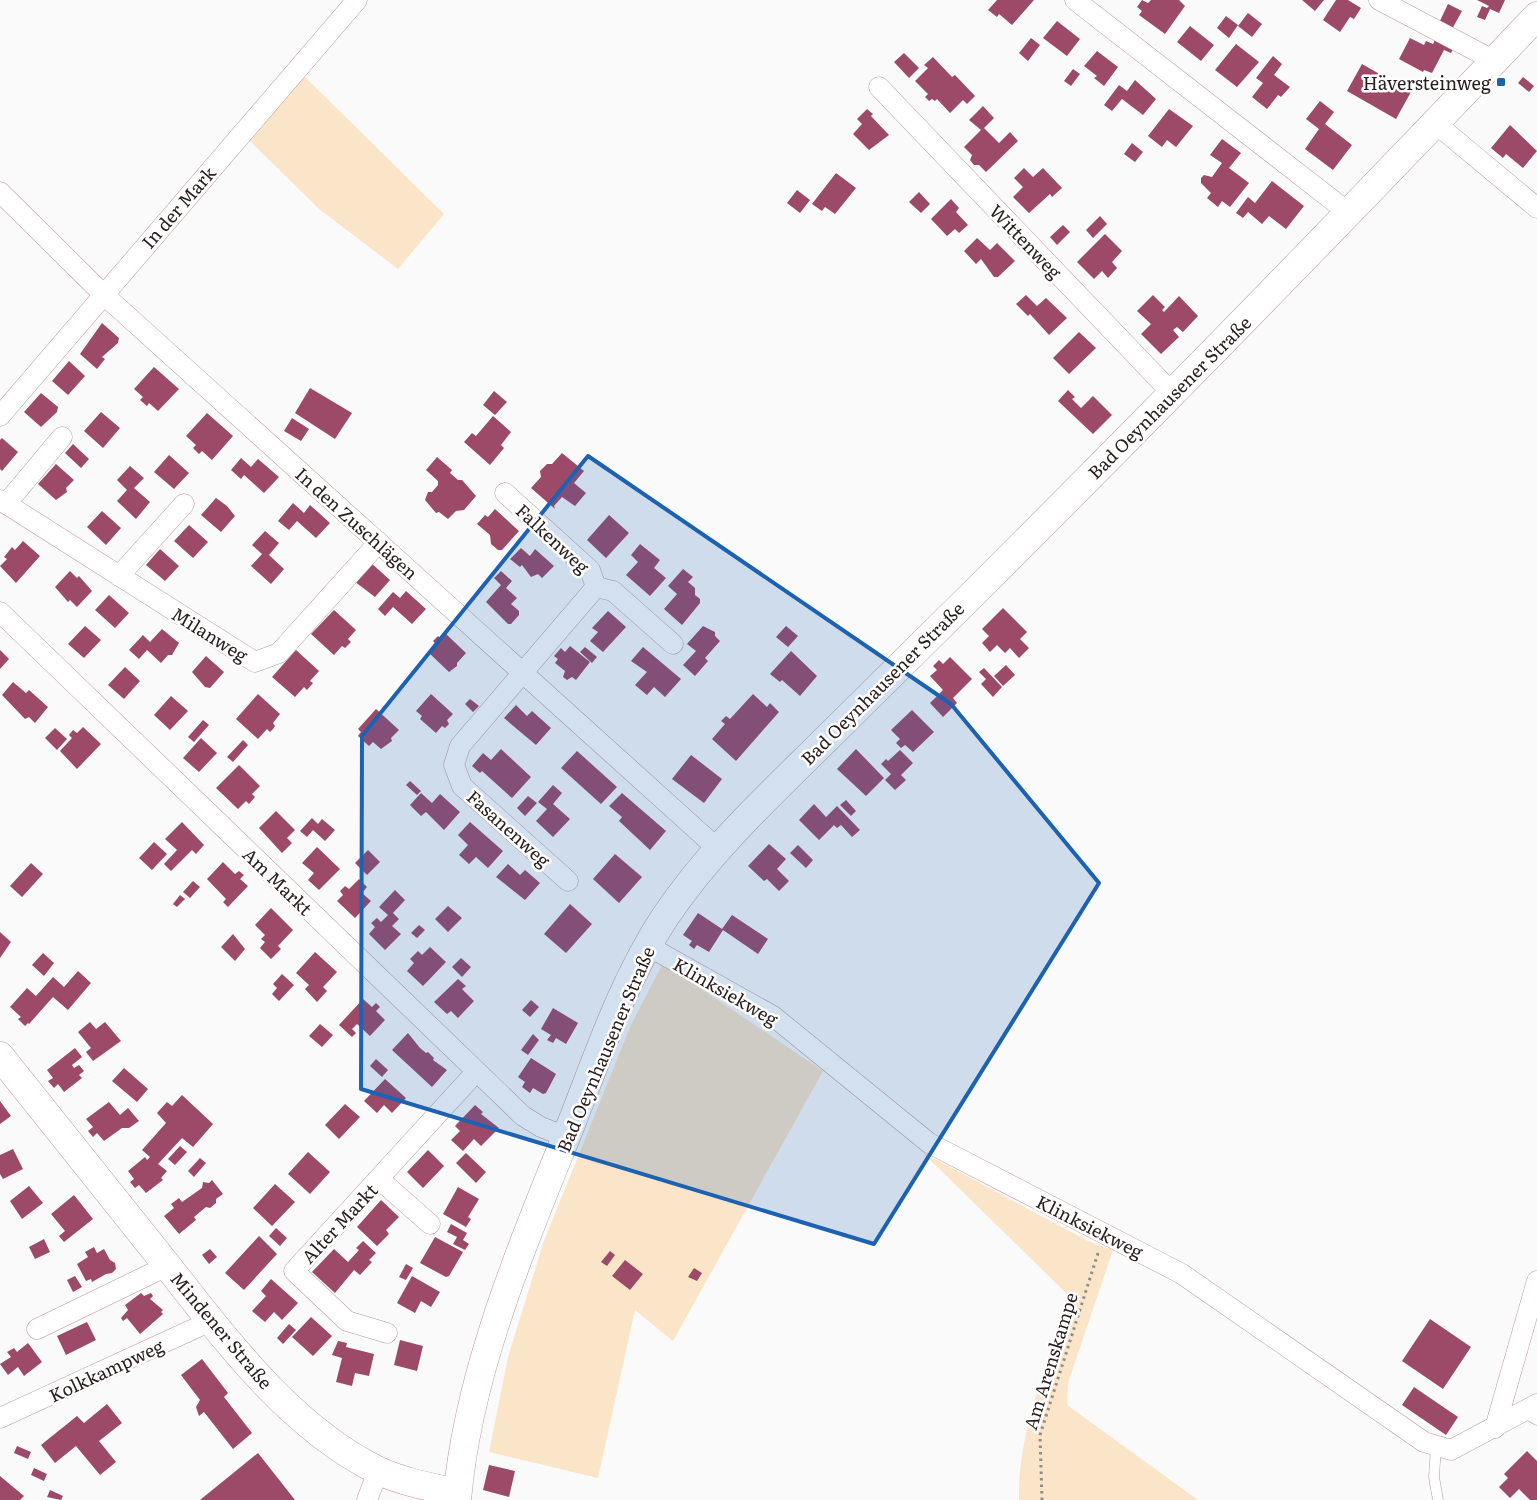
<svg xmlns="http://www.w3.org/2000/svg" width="1537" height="1500" font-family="Literata,serif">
<rect width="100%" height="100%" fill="#fafafa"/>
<g fill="#fbe5c8">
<polygon points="304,76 444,214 398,269 319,209 250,141"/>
<polygon points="663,963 823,1071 673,1341 635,1310 598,1478 489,1452 508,1357 544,1241 631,1025"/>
<path d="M922,1152l166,89 25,9 -45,133 -1,22 131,95h-179c-2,-67 30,-141 49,-205z"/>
</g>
<g fill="#9d4a69">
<polygon points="997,0 1034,0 1012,25 999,14 997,17 988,10"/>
<polygon points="1142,0 1148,3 1151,0 1179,0 1185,6 1165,34 1139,15 1142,11 1137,7"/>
<polygon points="1302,0 1324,0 1315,11"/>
<polygon points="1336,0 1348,0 1361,8 1354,19 1350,17 1340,32 1323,20"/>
<polygon points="1477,0 1505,0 1499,13 1490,9 1485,20 1477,17 1482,6 1487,8 1489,6"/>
<polygon points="1448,4 1462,11 1451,31 1438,25"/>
<polygon points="1248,13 1262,24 1252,37 1238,26"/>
<polygon points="1226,16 1238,25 1229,38 1217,28"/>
<polygon points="1057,21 1080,39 1067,56 1043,38"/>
<polygon points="1190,26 1214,45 1201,61 1177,42"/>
<polygon points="1437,36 1455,45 1451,53 1444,50 1432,73 1424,70 1423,72 1399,59 1410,38 1424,45 1426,41 1433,44"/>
<polygon points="1031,38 1040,45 1028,61 1019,53"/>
<polygon points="1236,44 1259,62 1237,87 1215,70"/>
<polygon points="1097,51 1118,67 1104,86 1094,78 1097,76 1084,66"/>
<polygon points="904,53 919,68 909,78 894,62"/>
<polygon points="1273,56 1282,64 1274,75 1290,87 1281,97 1278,95 1267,109 1252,97 1263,83 1256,78"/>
<polygon points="933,57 952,77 955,75 975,96 967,104 963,100 950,113 937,99 935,101 932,99 929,101 925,97 928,94 915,81 928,68 924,65"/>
<polygon points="1362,64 1411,92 1396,119 1347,91"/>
<polygon points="1073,69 1080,74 1071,86 1064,81"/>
<polygon points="1523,77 1534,86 1529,92 1518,83"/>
<polygon points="1135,80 1156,99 1143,115 1122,99 1112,111 1104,105 1119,85 1127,91"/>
<polygon points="1320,101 1334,112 1325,124 1352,145 1333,170 1305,149 1319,129 1306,119"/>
<polygon points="983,106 994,118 984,128 999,143 1010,132 1018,141 986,172 979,165 974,165 970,160 972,155 964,147 981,130 969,120"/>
<polygon points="867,109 873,114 871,116 889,135 869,150 853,134 862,124 857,119"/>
<polygon points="1169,109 1193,126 1176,147 1167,140 1162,147 1148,136"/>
<polygon points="1510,125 1537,151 1523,168 1506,154 1503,158 1491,148"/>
<polygon points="1222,139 1241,153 1229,168 1249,183 1230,207 1222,201 1218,207 1207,198 1211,193 1201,183 1201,178 1204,175 1212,177 1222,163 1210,155"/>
<polygon points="1132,143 1143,152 1135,162 1124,154"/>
<polygon points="1024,168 1033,177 1043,168 1062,188 1052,197 1050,194 1029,213 1013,197 1023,187 1014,178"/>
<polygon points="836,173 856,188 835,214 825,207 822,211 812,204"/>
<polygon points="1272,181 1304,206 1286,229 1269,216 1262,224 1248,212 1243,218 1236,213 1248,197 1255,203"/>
<polygon points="797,190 810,200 800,213 787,203"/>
<polygon points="919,192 930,204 921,213 909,202"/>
<polygon points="951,199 959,208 956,212 968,225 959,233 955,229 947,236 931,219"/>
<polygon points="1100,216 1107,224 1093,238 1086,230"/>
<polygon points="1063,225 1070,232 1057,245 1050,237"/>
<polygon points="1105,234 1122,251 1112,262 1117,268 1108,278 1102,271 1094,279 1077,262"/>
<polygon points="977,238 990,250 997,243 1015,261 998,277 994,277 981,259 976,264 964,251"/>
<polygon points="1026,295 1037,306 1046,298 1067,318 1049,335 1030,314 1028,316 1016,304"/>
<polygon points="1153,295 1165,307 1162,310 1164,312 1179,296 1198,316 1183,332 1177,327 1173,330 1179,337 1161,354 1141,334 1151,324 1137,311"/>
<polygon points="102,323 119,338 118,343 102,357 105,359 97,369 80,354"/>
<polygon points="1079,332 1096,348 1069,374 1053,358"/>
<polygon points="69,361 85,376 68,395 52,381"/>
<polygon points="154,367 179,389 158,411 149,403 147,406 140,400 143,397 134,389"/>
<polygon points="310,388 352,413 335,439 295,413"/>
<polygon points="1068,390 1075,397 1072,399 1081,408 1093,396 1112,415 1093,434 1058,401"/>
<polygon points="494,391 507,402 495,415 483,405"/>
<polygon points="41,393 58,407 57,412 41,427 24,412"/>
<polygon points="101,412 120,428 103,448 84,431"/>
<polygon points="207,413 233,436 212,460 202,451 199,454 193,448 196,445 186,436"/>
<polygon points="493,416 511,432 501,445 504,448 490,465 464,442 472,433 476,436"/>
<polygon points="292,418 309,429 301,441 284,431"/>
<polygon points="2,438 18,452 2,471 0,469 0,440"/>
<polygon points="73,444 89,459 81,468 65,453"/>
<polygon points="562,453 584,471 574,483 586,493 575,506 562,497 554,506 555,509 531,488 541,477 540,471 547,464 552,464"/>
<polygon points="169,455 189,473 174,489 154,472"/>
<polygon points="437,457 452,470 450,473 458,480 462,480 476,496 464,510 456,511 448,519 439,512 436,513 425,500 428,492 432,492 438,485 438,481 426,470"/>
<polygon points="241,458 251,467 258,459 279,477 264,493 244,475 241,479 231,470"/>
<polygon points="56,464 74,480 66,488 67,492 56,500 38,484"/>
<polygon points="130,466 144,478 134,488 150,502 136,519 117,501 127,490 117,480"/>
<polygon points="216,498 227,506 235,516 221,532 201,515"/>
<polygon points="293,503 304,513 310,505 330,523 316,538 297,521 289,530 278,521"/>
<polygon points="495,509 519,531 502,550 498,550 491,544 490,535 477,524 485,515 488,517"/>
<polygon points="102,511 121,528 106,545 87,527"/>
<polygon points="609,515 629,533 606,558 587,540"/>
<polygon points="189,525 208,542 193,558 174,541"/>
<polygon points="265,531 279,543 269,555 284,569 271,584 251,566 262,554 252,545"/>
<polygon points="23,541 40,556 16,583 0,566 7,559 4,557 12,547 15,550"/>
<polygon points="640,544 660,560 654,568 666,578 650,596 626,575 638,562 631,555"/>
<polygon points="521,548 530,556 535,549 554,566 542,578 538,574 531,577 522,565 520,567 510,559"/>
<polygon points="160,549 179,566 165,581 146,565"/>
<polygon points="371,563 390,580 375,597 354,581"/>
<polygon points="683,569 693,577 688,582 695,588 695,595 700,599 700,603 682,625 664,609 677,594 668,586"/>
<polygon points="70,571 77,578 79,576 92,591 77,607 70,600 68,602 55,587"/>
<polygon points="501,571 512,581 506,588 517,598 511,604 519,611 519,615 511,624 508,624 486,602 501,585 494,578"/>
<polygon points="406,591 426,609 412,624 393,607 385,616 378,609 393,592 400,598"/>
<polygon points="109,595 129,613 115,628 95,610"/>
<polygon points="1003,608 1027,632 1020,639 1029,648 1019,658 1010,648 1005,653 997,645 990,652 982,643 989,636 982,629"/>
<polygon points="334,610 356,630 348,639 351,642 345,648 342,646 334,655 311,634"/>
<polygon points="608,611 626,627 603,652 590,641 598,632 592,628"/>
<polygon points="85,626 101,640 84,658 68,644"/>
<polygon points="703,626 715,632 715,636 720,641 705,658 708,661 695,676 683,665 696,651 687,644"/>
<polygon points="786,626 798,636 788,647 776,637"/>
<polygon points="162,629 179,643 172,655 168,655 161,663 147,650 139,659 129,650 143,635 150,642"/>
<polygon points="446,634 466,653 457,663 457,666 449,672 428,652 436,644 433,641 438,636 441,639"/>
<polygon points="570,646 590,662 576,680 572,677 567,680 563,677 565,671 555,663 558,659 554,656 561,648 565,652"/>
<polygon points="585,647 597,657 592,663 580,652"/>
<polygon points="643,647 681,679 665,697 654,687 647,695 635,685 647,672 631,661"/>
<polygon points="0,650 9,659 0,669"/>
<polygon points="296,650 319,671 310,681 313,683 307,690 304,687 295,697 272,677"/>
<polygon points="791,651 817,676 800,696 782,680 780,682 770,674"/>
<polygon points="206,656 224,672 210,688 205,687 192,672"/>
<polygon points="950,657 972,679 953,698 957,703 943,717 930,703 943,690 930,676 937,670 933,666 939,660 943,664"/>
<polygon points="1006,665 1015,675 1003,686 994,676"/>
<polygon points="125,667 140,681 124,699 108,685"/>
<polygon points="984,668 1002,687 993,697 981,684 986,679 979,672"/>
<polygon points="13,682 26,693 29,690 48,707 35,723 29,717 25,719 2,695"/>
<polygon points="258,694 280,714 273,723 275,726 273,729 270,732 267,729 258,739 236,719"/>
<polygon points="431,694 453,714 447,720 449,724 445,728 442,726 436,733 420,719 422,716 416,711"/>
<polygon points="753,694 767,707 770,703 779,712 736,761 712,739 725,724 721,721 726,716 730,719"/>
<polygon points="171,696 188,711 170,730 154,715"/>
<polygon points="470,699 479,706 473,712 465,704"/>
<polygon points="516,705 527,716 532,711 551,728 536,745 504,718"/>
<polygon points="376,709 399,730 391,738 392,741 381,749 373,742 369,746 358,736 361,732 358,729"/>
<polygon points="912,710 934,732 913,752 905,745 901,748 896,743 900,739 891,730"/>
<polygon points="203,720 209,725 194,742 188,737"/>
<polygon points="83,727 101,744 77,769 60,751 72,738 69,735 73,730 77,733"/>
<polygon points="55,728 67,739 57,750 45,738"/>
<polygon points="201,738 217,753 199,772 183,758"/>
<polygon points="243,740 248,745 233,762 227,757"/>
<polygon points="501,749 531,777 512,798 482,771 480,773 472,766 483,753 491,760"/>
<polygon points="856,749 884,778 866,796 837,769"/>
<polygon points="900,750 913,763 901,775 906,780 895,790 885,780 891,774 881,764 886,759 888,761"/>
<polygon points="577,751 617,787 601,804 561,768"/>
<polygon points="691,755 722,779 704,803 672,779"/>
<polygon points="239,765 260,786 252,794 255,797 249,804 246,801 238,809 216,788"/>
<polygon points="410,781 421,791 417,795 406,785"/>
<polygon points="553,785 562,793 553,804 570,819 553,837 536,821 547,809 538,802"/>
<polygon points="421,793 432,803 440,794 460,812 444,830 426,812 421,816 410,805"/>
<polygon points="622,793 666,831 650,850 619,821 622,817 609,806"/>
<polygon points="528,796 537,803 525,816 517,808"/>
<polygon points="846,800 856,811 851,816 840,805"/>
<polygon points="814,804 826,817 837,806 860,830 852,837 841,825 837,828 834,825 819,840 799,820"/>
<polygon points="276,811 295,830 287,838 292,843 282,853 259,828"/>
<polygon points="312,818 318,824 322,819 335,830 325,841 313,830 307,837 300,831"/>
<polygon points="182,822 204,845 196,854 192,850 171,871 164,864 177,850 165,839"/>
<polygon points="470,822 503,851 488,868 476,857 469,864 459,855 468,845 458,835"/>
<polygon points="154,842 167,854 152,870 139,858"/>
<polygon points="769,844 786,859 777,869 789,881 779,891 767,879 764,881 748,866"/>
<polygon points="798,845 813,860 806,868 790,853"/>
<polygon points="317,847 340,869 319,890 308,880 314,873 302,863"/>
<polygon points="368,850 380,862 367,875 355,863"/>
<polygon points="615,854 642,877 619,903 593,879"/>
<polygon points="223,862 235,874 239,871 244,875 240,879 248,886 228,907 223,902 226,899 207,879"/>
<polygon points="31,863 43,874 22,897 10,886"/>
<polygon points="508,864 520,875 525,870 540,883 525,900 496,877"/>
<polygon points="359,879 367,887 362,893 371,901 355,918 337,901 343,895 340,891 345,886 349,889"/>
<polygon points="193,881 200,887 190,898 183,892"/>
<polygon points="395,890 405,900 393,913 399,919 392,926 401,934 385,950 369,934 375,927 371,923 377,918 381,922 388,915 379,907"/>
<polygon points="180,895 185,899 177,907 173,904"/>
<polygon points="570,904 592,924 566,953 544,934"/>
<polygon points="448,906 462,918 448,932 435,919"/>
<polygon points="271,908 293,930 278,946 281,949 271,959 260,948 265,942 261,939 265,935 255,925"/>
<polygon points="698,913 722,929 732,915 768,939 758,954 723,930 709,952 697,945 694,949 689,945 692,941 683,935"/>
<polygon points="419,925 425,930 417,938 411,933"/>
<polygon points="0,932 11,942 0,958"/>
<polygon points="233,934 245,949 235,961 221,947"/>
<polygon points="430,947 446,962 423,986 407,971 414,963 410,959 418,951 422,955"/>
<polygon points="315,952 337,972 323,987 327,991 317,1002 305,989 309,985 296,973"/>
<polygon points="43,953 54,963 44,976 32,965"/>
<polygon points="461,958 471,967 462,977 452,967"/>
<polygon points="78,971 91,983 68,1010 53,997 29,1024 28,1023 25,1026 18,1019 21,1017 10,1007 27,988 36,996 53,977 64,987"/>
<polygon points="282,974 294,985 279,1001 272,994 277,988 273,984"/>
<polygon points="458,979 466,986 462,989 474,1001 458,1018 451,1011 447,1014 434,1002"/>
<polygon points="363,999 372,1007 376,1003 380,1007 376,1011 385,1020 370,1036 357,1024 352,1029 356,1033 352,1037 339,1025"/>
<polygon points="531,1000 539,1007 530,1017 522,1010"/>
<polygon points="553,1008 578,1023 566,1044 556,1038 553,1043 547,1040 551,1035 541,1029"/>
<polygon points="90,1022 96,1029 105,1022 121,1041 93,1061 86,1052 91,1048 78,1032"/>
<polygon points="320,1024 333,1035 322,1047 309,1036"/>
<polygon points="408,1033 420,1048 426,1053 428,1052 434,1058 433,1060 447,1070 432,1087 392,1050"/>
<polygon points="533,1034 539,1040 528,1055 521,1050"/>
<polygon points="75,1048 82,1057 72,1065 74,1068 79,1065 84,1071 79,1075 82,1078 64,1092 58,1084 54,1088 48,1081 53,1078 47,1070"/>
<polygon points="531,1058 556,1074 546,1093 543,1094 533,1088 530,1093 522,1087 525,1082 518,1077"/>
<polygon points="376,1059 388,1070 382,1077 370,1066"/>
<polygon points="124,1068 148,1089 137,1102 112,1081"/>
<polygon points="385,1079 406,1098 392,1113 384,1105 377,1113 364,1101"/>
<polygon points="182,1095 213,1124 193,1147 182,1138 158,1164 167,1171 161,1178 163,1180 146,1193 139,1185 135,1188 130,1182 134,1179 128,1171 145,1157 147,1160 150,1157 142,1150 166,1123 157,1113 167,1102 172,1106"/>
<polygon points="0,1101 11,1116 0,1124"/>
<polygon points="109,1102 120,1115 128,1108 139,1121 129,1128 122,1128 104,1141 97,1133 93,1137 88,1131 93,1127 86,1119"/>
<polygon points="345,1104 360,1117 339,1139 325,1125"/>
<polygon points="475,1105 483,1112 481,1114 499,1128 481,1146 474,1139 463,1151 451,1140 460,1131 455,1126"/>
<polygon points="180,1146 187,1152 175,1165 168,1159"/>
<polygon points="13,1149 23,1169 3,1179 0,1174 0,1155"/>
<polygon points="428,1150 444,1166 423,1188 407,1172"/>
<polygon points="308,1152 330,1172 310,1194 288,1174"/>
<polygon points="466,1153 486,1172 476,1183 456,1163"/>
<polygon points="200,1158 206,1163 194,1177 188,1171"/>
<polygon points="212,1180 223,1194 216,1199 216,1203 210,1208 206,1207 194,1217 196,1220 179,1234 164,1216 174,1208 171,1204 179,1198 182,1202 202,1188 203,1182 209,1183"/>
<polygon points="275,1184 295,1202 272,1226 253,1208"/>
<polygon points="29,1186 43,1203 22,1219 10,1201"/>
<polygon points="458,1187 479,1199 468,1217 471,1219 466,1227 443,1214"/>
<polygon points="74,1195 93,1219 64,1242 59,1236 65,1231 51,1214"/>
<polygon points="381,1200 399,1217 386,1230 389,1234 377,1246 357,1227"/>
<polygon points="451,1224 467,1233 463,1240 469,1244 465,1250 453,1244 457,1237 447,1232"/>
<polygon points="276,1228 287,1238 280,1246 269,1236"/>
<polygon points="259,1236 277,1254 244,1290 225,1273"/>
<polygon points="435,1237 463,1252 449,1276 446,1277 420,1263"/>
<polygon points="44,1239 50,1252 35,1259 29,1247"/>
<polygon points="363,1241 376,1253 369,1260 372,1262 360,1275 354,1270 335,1293 312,1272 334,1249 348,1262 359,1250 356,1248"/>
<polygon points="94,1247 97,1253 104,1249 110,1260 115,1263 116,1269 112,1273 106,1274 92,1282 91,1279 86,1281 77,1264 88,1257 85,1252"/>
<polygon points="210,1249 217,1257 209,1264 202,1255"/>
<polygon points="610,1251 615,1255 607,1266 601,1262"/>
<polygon points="625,1260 643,1274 630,1290 612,1276"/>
<polygon points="406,1264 413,1268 406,1280 399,1277"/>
<polygon points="694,1268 702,1273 697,1281 688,1277"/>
<polygon points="75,1276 82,1287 73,1292 67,1280"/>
<polygon points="412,1276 440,1292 431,1307 421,1301 415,1313 397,1303"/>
<polygon points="271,1279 298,1303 282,1320 274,1312 265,1322 252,1311 266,1296 261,1291"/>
<polygon points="141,1293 144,1296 151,1293 153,1296 150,1299 163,1310 161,1312 163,1314 140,1334 127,1318 123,1321 121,1318 128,1310 125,1305"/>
<polygon points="311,1317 332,1336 313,1356 292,1337"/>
<polygon points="1430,1319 1471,1347 1443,1389 1402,1361"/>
<polygon points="87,1322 96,1340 66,1355 57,1336"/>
<polygon points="289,1324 296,1330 283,1344 277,1338"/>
<polygon points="400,1340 423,1346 417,1371 394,1365"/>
<polygon points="338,1341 347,1343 346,1347 374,1354 369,1376 355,1373 352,1386 336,1382 342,1358 332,1355"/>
<polygon points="28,1343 42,1362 24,1376 18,1367 8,1375 0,1364 11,1357 7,1352 14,1348 17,1352"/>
<polygon points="202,1359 228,1393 224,1397 252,1433 233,1449 204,1412 199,1416 196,1407 200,1400 181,1375"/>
<polygon points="1414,1387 1458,1417 1446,1435 1402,1405"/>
<polygon points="107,1404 122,1423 99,1441 116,1462 100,1475 76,1446 55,1463 41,1445 77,1416 84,1423"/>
<polygon points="17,1446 31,1452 28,1459 14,1453"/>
<polygon points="1527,1451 1537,1461 1537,1500 1530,1500 1519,1489 1510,1498 1499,1487 1508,1478 1504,1474"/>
<polygon points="258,1453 295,1500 200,1500"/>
<polygon points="489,1465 515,1471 509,1497 483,1490"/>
<polygon points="34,1468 47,1474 44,1481 31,1475"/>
<polygon points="0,1476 24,1496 20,1500 0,1500"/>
<polygon points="50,1490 63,1496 61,1500 47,1497"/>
</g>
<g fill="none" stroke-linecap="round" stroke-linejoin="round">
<defs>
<g id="lane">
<polyline points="1523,1412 1537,1420"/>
<polyline points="1436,1446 1434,1477 1438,1500"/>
</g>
<g id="street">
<polyline points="1075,0 1349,213"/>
<polyline points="1379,0 1495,61"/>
<polyline points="879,87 1173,394"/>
<polyline points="1435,123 1537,208"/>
<polyline points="0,192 103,294 718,849"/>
<polyline points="0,416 357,0"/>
<polyline points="505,493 590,570 596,587 613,591 673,644"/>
<polyline points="0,500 255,662 279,653 379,542"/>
<polyline points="6,504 62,437"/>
<polyline points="119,576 184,504"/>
<polyline points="0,612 523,1116 541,1127 566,1137"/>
<polyline points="568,881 462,786 454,765 460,746 596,587"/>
<polyline points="648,946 773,1016 929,1143 1182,1274 1424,1442 1451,1450 1537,1404"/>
<polyline points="379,1179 430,1224"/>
<polyline points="37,1329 167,1266"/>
<polyline points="387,1333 347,1321 294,1271 476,1072"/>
<polyline points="0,1418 211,1321"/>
<polyline points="1495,1428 1537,1281"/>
<polyline points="367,1500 378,1471"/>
</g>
<g id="secondary">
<path d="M0,1056c53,66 105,132 158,198 62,78 128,171 219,216 25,12 54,17 80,23"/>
<path d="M457,1500c11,-130 67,-258 115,-378 27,-69 52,-143 93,-205 41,-61 93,-111 145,-162 58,-57 116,-115 174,-172 187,-187 371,-375 553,-567"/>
</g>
</defs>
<use href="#lane" stroke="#bb9c99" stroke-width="11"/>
<use href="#street" stroke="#bb9c99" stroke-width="21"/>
<use href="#secondary" stroke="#bb9c99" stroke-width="29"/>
<polyline stroke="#918b8a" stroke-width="3" stroke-dasharray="2.5 4" stroke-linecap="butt" points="1042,1500 1040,1435 1099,1250"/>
<use href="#lane" stroke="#fff" stroke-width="10"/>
<use href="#street" stroke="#fff" stroke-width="20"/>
<use href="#secondary" stroke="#fff" stroke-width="28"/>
</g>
<path fill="#1d62b2" fill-opacity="0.2" stroke="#1d62b2" stroke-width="4" stroke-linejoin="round" d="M588,456l363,248 148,179 -225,361 -513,-155 1,-353z"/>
<rect fill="#1d62b2" stroke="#fff" stroke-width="2" x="1496" y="77" width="10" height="10" rx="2.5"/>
<g text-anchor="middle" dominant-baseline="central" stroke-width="5" stroke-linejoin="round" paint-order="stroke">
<g font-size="18" fill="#2a1e1d" stroke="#fff" text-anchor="end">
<text x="1491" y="82">Häversteinweg</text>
</g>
<g font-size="18" fill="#2a1e1d" stroke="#fff">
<text transform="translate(178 207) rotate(-49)">In der Mark</text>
<text transform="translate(1026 241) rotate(46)">Wittenweg</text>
<text transform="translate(1169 397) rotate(-45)">Bad Oeynhausener Straße</text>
<text transform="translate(357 523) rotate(42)">In den Zuschlägen</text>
<text transform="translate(553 538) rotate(43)">Falkenweg</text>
<text transform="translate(210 634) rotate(32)">Milanweg</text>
<text transform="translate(882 683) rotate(-45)">Bad Oeynhausener Straße</text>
<text transform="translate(509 828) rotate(42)">Fasanenweg</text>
<text transform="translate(278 881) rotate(44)">Am Markt</text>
<text transform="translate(726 991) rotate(30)">Klinksiekweg</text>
<text transform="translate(605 1049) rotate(-67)">Bad Oeynhausener Straße</text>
<text transform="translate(339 1223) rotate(-47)">Alter Markt</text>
<text transform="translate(1090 1226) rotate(27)">Klinksiekweg</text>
<text transform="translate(222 1330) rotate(50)">Mindener Straße</text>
<text transform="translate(1050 1361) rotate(-73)">Am Arenskampe</text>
<text transform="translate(106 1370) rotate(-25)">Kolkkampweg</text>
</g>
</g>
</svg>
